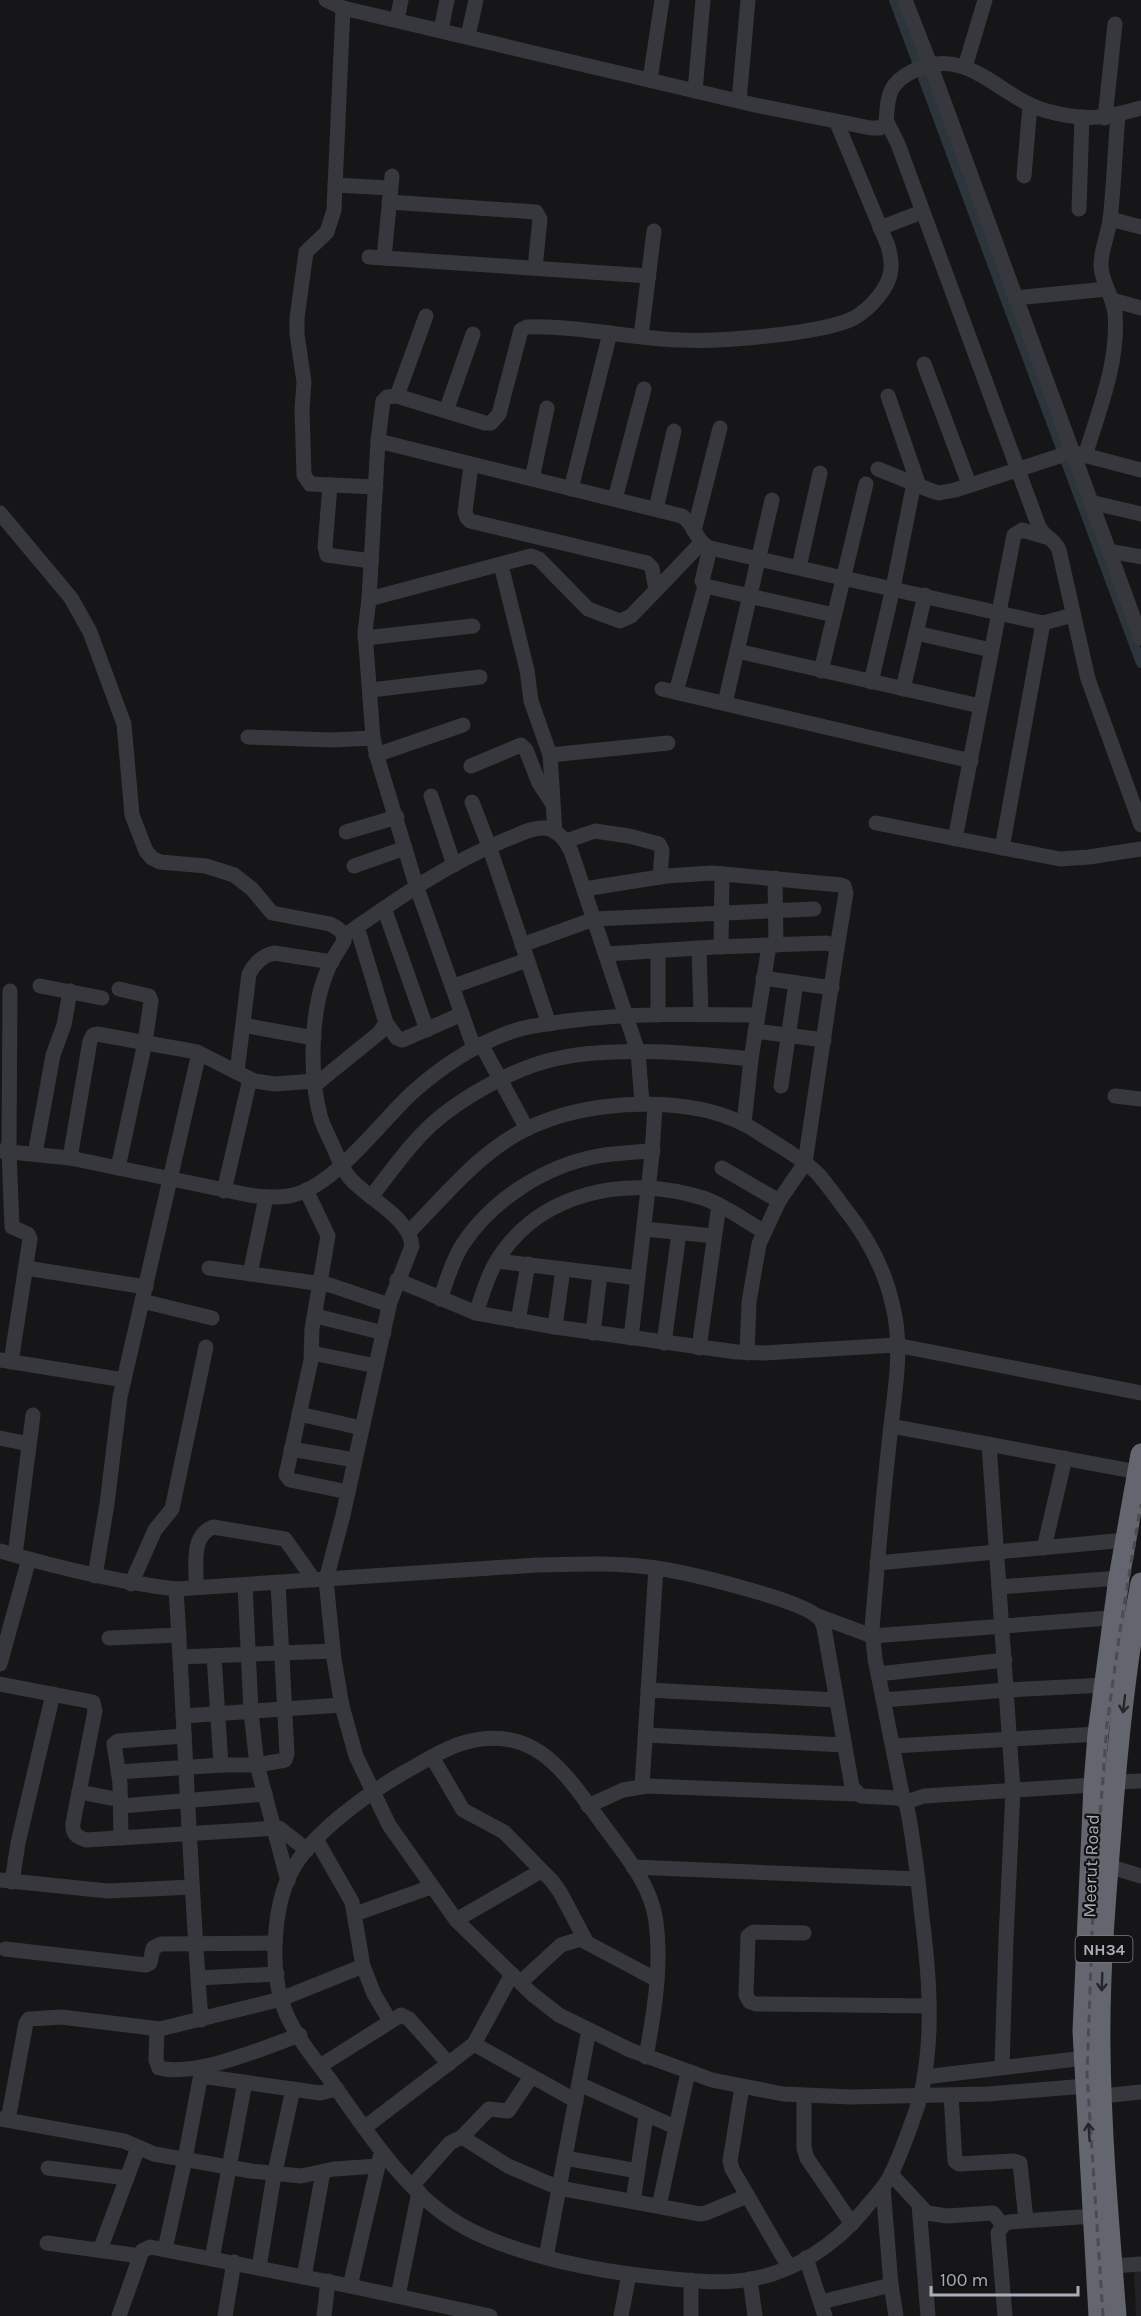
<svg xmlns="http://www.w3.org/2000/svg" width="1141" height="2316" font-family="Karla,sans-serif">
<rect width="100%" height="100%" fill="#161618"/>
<polygon fill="#222225" points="1134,2270 1141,2270 1141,2316 1136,2316"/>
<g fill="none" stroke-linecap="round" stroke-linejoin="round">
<polyline stroke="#2c353c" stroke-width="10" points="894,0 1141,663"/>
<g stroke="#37383d" stroke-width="15">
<path d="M326,0l17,8 412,97 116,23h9l6,-5c2,-26 1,-39 27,-52 55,-27 86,27 134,40 37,10 57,8 94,-3"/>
<polyline points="905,0 930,64 1141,638"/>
<polyline points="343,8 334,210 327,232 306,252 297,318 297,334 304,382 302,409 304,475 310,484 376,487"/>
<polyline points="397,20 401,0"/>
<polyline points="441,30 447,0"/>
<polyline points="468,36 476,0"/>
<polyline points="965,67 985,0"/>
<polyline points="650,80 662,0"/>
<polyline points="695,91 703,0"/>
<polyline points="739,101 748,0"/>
<polyline points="1105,118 1115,24"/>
<path d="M886,120l12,24 141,383c5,10 16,12 20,23l29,129 53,146"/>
<polyline points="1024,176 1030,105"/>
<polyline points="335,185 390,188"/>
<polyline points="389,202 536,212 540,219 535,268"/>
<polyline points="1079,209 1082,117"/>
<polyline points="1110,219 1141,227"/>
<polyline points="880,228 922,212"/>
<polyline points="369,257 649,276"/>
<polyline points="384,258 392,176"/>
<polyline points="1015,298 1107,289"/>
<polyline points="1112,300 1141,308"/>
<polyline points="641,336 654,231"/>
<polyline points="924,364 969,484"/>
<polyline points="397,396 426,316"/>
<polyline points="888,396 919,486"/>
<polyline points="446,411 473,334"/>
<path d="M378,441l304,75c13,8 13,25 28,32l333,75 30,-8"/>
<path d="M1085,456c14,-46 34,-94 30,-143 -2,-17 -14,-31 -14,-48 0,-16 7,-30 9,-45 4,-35 5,-70 8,-105"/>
<polyline points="471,465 465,512 467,518 470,521 647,563 652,568 655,585 662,584 701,543"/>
<polyline points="878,469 932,491 939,493 955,490 1072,452 1141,470"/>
<polyline points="532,479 547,408"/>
<polyline points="330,485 325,547 327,555 371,561"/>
<polyline points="571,489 610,333"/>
<polyline points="615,499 644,389"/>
<polyline points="1090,502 1141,514"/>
<polyline points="656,509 674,431"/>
<path d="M0,513l71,85 19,34 34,92 8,91 14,36 6,7 8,4 46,4 28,9 18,14 20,24 58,11c8,4 14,7 14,17 -5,9 -12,18 -16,28 -18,41 -19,107 -7,150 3,8 7,17 11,25 5,11 9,23 17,33 17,21 61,40 63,69l-22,56 -47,213 -17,65 8,79 8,47 14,50 33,69 67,95 76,74 27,21 71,35 82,30 71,14 68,3 137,-3 98,-8"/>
<polyline points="694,531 720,428"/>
<polyline points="710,548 702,581 705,586 834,615"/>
<polyline points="1109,551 1141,557"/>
<polyline points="501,565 527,670 531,701 550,755 555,832"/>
<polyline points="799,567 820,473"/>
<polyline points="369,599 531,556 539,559 588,609 620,621 631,616 662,584"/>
<polyline points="916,633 991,650"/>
<polyline points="365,638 473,626"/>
<polyline points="737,651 980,706"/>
<polyline points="821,671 866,484"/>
<polyline points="871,682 893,588 914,483"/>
<polyline points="662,689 971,761"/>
<polyline points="903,689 925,595"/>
<polyline points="371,690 480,677"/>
<polyline points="676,692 705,586"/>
<polyline points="725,703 772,500"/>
<polyline points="248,737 332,740 373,738"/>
<polyline points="376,755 463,725"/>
<polyline points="550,755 668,743"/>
<polyline points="471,766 521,745 526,750 539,783 552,803"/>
<polyline points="431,796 454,865"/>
<polyline points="472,802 489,846 549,1024"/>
<polyline points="876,823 1060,859 1089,857 1141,849"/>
<polyline points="346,832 397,817"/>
<polyline points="955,839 1014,535 1022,530 1046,537"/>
<polyline points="566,841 595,831 629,836 659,844 662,850 660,877"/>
<polyline points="1002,848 1043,623"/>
<polyline points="354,866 405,848"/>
<polyline points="775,878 776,945"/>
<polyline points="584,889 666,876 712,873 841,885 844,886 846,893 837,948"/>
<polyline points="384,908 427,1030"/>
<path d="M344,936c53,-37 105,-74 166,-98 10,-4 23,-11 35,-10 12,1 21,13 26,23l67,201 4,51"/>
<polyline points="522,945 594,919 814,909"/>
<polyline points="721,947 722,874"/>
<polyline points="699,948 701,1014"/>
<polyline points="658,951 658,1015"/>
<polyline points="606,954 715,947 826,943 834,945 837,948 805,1163 779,1201 759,1244 749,1302 747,1353"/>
<polyline points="763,978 832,988"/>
<polyline points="40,986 102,998"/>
<polyline points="454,986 527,960"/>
<polyline points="10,991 9,1152 12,1227 28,1234 30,1239 11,1362"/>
<polyline points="386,1023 397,1038 402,1040 462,1014"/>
<polyline points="243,1025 314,1038"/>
<polyline points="755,1031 824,1040"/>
<polyline points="481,1044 527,1129"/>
<path d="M474,1048l-58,-163 -38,-125 -5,-22 -8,-106 4,-33 9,-158 5,-40 4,-4 10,-1 88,27h6l8,-9 22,-84 6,-3c52,-2 104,12 155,13 37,2 140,-6 172,-22 16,-9 36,-31 37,-49 1,-8 -1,-15 -3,-23l-51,-123"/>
<path d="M237,1072l12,-98c5,-10 13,-18 25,-21l58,9"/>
<polyline points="315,1085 379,1033 386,1023 357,927"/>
<polyline points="781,1086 796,983"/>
<polyline points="1115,1096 1141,1099"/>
<polyline points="744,1124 751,1059 769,946"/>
<path d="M0,1151l70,7 179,37c13,2 27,3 40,1 44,-7 92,-75 124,-104 27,-24 58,-45 92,-58 20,-8 41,-10 62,-13 63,-8 127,-7 190,-6"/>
<polyline points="35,1154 53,1055 64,1025 70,991"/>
<polyline points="70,1158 90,1041 93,1035 97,1034 197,1052 254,1081 275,1084 315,1081"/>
<polyline points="118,1168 145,1042 151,1001 149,996 119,989"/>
<polyline points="722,1168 779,1201"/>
<polyline points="306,1190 328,1236 312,1329 311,1360 286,1475 290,1480 348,1492"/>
<polyline points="224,1191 250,1079"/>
<path d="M371,1197c22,-28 44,-61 73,-83 31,-24 76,-48 115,-56 57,-12 134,-5 192,1"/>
<polyline points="644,1229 714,1236"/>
<path d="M409,1232c38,-38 75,-86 126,-107 58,-25 152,-30 209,-1 12,6 22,14 33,20 15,10 30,18 42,31 8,10 16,20 23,30 25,31 43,63 51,102 11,44 0,93 -4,137 -7,62 -12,124 -17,185l3,30 28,140"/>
<polyline points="497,1261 638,1278"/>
<polyline points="26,1268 146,1287"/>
<polyline points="209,1268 330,1285 389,1305"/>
<polyline points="250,1274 266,1197"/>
<polyline points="397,1280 476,1313 555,1327 737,1352 764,1353 896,1345 1141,1393"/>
<path d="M440,1299c7,-18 12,-39 23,-55 30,-45 82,-78 135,-88 18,-3 36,-4 55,-5"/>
<polyline points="142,1301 212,1318"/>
<path d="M476,1313c6,-17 11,-36 20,-51 43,-71 132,-88 207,-64 21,7 41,22 60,33"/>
<polyline points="316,1316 384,1333"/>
<polyline points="518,1321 528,1264"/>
<polyline points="555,1327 563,1269"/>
<polyline points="593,1333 600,1274"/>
<polyline points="631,1338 652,1155 655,1105"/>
<polyline points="664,1343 679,1233"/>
<polyline points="699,1348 719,1205"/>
<polyline points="312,1353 376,1366"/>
<polyline points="0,1360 124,1380"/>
<polyline points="299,1414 362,1428"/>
<polyline points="891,1426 1138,1472"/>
<polyline points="0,1438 29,1444"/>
<polyline points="989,1444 1013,1790 1006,1939 1002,2067"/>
<polyline points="291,1449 355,1460"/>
<polyline points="1044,1548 1065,1458"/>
<path d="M0,1551c59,17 116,31 176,38l361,-24c39,-1 80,-3 119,3 29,4 143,31 162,49 5,4 6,10 7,16l27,154 9,9 37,2 8,4c8,38 12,76 16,115 7,56 12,116 0,173 -3,15 -10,31 -15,46 -6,15 -11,30 -19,44 -7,11 -16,20 -24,30 -28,34 -69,62 -113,69 -32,6 -65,1 -97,-2 -58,-6 -134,-21 -186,-48 -60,-31 -99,-95 -137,-148 -18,-24 -42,-52 -50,-82 -11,-37 -7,-99 13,-132 21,-36 73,-73 109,-94 19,-10 39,-24 60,-30 75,-22 105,35 144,87 20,27 45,57 49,92 6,45 -2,91 -10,135"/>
<polyline points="15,1555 33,1415"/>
<polyline points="877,1563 1126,1540"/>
<polyline points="95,1576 107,1504 120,1397 199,1053"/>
<polyline points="131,1584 155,1530 172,1509 206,1347"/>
<polyline points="245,1585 251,1712 257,1765 288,1881"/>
<path d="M196,1587c1,-21 -6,-51 17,-60l72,12 29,41"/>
<polyline points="999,1587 1119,1578"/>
<path d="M176,1589c9,143 14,287 25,431"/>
<polyline points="818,1616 872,1636 1122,1617"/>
<polyline points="109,1638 179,1635"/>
<polyline points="214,1656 221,1765"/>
<polyline points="180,1657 333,1651"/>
<polyline points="0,1664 29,1559"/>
<polyline points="878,1674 1005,1660"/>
<path d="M0,1684l93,18 2,9 -22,112c-1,11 4,14 13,17l193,-12 28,22"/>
<polyline points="648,1690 836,1700"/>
<polyline points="883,1700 1007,1690 1105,1685"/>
<polyline points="183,1716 342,1705"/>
<polyline points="646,1735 844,1745"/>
<polyline points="893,1746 1098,1734"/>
<polyline points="432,1757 463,1810 504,1832 552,1881 560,1892 586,1941"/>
<polyline points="118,1772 221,1765 257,1765 285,1760 287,1754 278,1583"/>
<polyline points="1115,1782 1141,1781"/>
<polyline points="642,1786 656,1568"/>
<polyline points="79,1792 121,1800"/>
<polyline points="906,1802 924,1796 1094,1785"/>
<polyline points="122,1806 265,1794"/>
<polyline points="588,1806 623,1790 647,1786 857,1794"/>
<polyline points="121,1838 120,1783 114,1744 118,1741 184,1736"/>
<polyline points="316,1839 352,1902 363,1966 374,1994 390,2021"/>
<polyline points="1108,1866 1141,1876"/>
<polyline points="633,1867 918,1879"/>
<polyline points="0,1880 108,1891 192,1887"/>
<polyline points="12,1882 18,1843 53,1694"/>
<polyline points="355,1914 431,1887"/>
<polyline points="456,1920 541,1871"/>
<polyline points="804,1933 753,1932 748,1936 746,1995 750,2002 756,2004 928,2006"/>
<polyline points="5,1949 146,1965 150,1963 153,1948 161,1944 275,1943"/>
<polyline points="198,1978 277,1974"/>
<polyline points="521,1982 561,1945 580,1939 657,1980"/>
<path d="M157,2029l-1,31 3,8c38,9 104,-20 141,-33"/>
<polyline points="474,2044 576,2101"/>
<polyline points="320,2066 401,2015 409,2019 449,2064"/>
<polyline points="924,2077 1085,2058"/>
<polyline points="579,2084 675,2127"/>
<polyline points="742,2087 730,2161 732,2169 789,2267"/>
<polyline points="951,2095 955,2161 959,2164 1014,2161 1020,2163 1026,2220"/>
<polyline points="804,2096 804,2148 807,2158 852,2224"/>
<polyline points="1093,2097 1141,2092"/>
<polyline points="0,2119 124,2141 154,2154 251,2171 301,2176 334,2169 378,2166"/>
<polyline points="8,2120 26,2023 29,2019 61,2017 160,2029 281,1999 363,1966"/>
<polyline points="364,2128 474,2044 512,1974"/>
<polyline points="462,2137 489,2109 508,2111 531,2077"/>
<polyline points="565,2158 638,2171"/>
<polyline points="48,2168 127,2178"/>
<polyline points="891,2174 927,2213 947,2216 993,2213 1003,2225"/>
<polyline points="412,2186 450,2143 462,2137 508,2166 559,2188 700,2214 706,2213 747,2196"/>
<polyline points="883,2187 891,2285 896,2316"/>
<polyline points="633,2201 646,2116"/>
<polyline points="919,2205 928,2316"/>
<polyline points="659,2206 688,2072"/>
<polyline points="47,2243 140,2256"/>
<polyline points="165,2249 185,2159 200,2079 208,2077 320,2093 337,2089"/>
<polyline points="100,2250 138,2148"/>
<polyline points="546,2257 589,2030"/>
<polyline points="806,2258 825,2316"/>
<polyline points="212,2259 245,2082"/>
<polyline points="1112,2266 1141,2264"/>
<polyline points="259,2268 273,2181 293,2089"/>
<polyline points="304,2277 323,2172"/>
<polyline points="750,2279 755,2316"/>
<polyline points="350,2286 380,2157"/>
<polyline points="398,2296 419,2192"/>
<polyline points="821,2302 891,2285"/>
<polyline points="119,2316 142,2251 150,2247 350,2286 490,2316"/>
<polyline points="225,2316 234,2262"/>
<polyline points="324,2316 328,2281"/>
<polyline points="621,2316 629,2274"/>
<polyline points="691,2316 691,2280"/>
<polyline points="1005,2316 998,2233 1003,2225 1009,2222 1094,2216"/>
</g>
<g stroke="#63666e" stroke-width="21">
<polyline points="1099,2316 1083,2031 1094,1785 1098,1734 1119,1578 1141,1454"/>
<path d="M1116,2316c-7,-89 -15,-178 -16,-267 -1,-73 5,-146 11,-218 6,-82 14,-166 30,-248"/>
</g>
<polyline stroke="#4a4c52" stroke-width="3" stroke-dasharray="8 6" stroke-linecap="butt" points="1103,2316 1087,2074 1093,1909 1107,1724 1121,1624 1141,1504"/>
</g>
<defs><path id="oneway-shaft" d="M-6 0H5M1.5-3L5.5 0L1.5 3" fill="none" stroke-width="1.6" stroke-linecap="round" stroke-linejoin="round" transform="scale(1.5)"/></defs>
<g stroke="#26262a">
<use href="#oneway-shaft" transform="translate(1124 1704) rotate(97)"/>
<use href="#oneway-shaft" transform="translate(1102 1982) rotate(92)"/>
<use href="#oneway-shaft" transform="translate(1089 2132) rotate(-94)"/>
</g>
<g text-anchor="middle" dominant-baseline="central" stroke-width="4.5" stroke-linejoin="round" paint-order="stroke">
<rect fill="#111113" stroke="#7b7e86" stroke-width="1.5" x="1075.5" y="1936" width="57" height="26" rx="4.5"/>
<g font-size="16" font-weight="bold" fill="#a8adb8">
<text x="1104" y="1949">NH34</text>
</g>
<g font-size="18" fill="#a8adb8" stroke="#111113">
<text transform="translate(1091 1866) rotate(-88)">Meerut Road</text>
</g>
</g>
<path d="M931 2286v9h147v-9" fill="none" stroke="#a8adb8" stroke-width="3"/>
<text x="940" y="2286" font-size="18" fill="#a8adb8" stroke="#111113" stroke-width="4.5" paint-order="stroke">100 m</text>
</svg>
